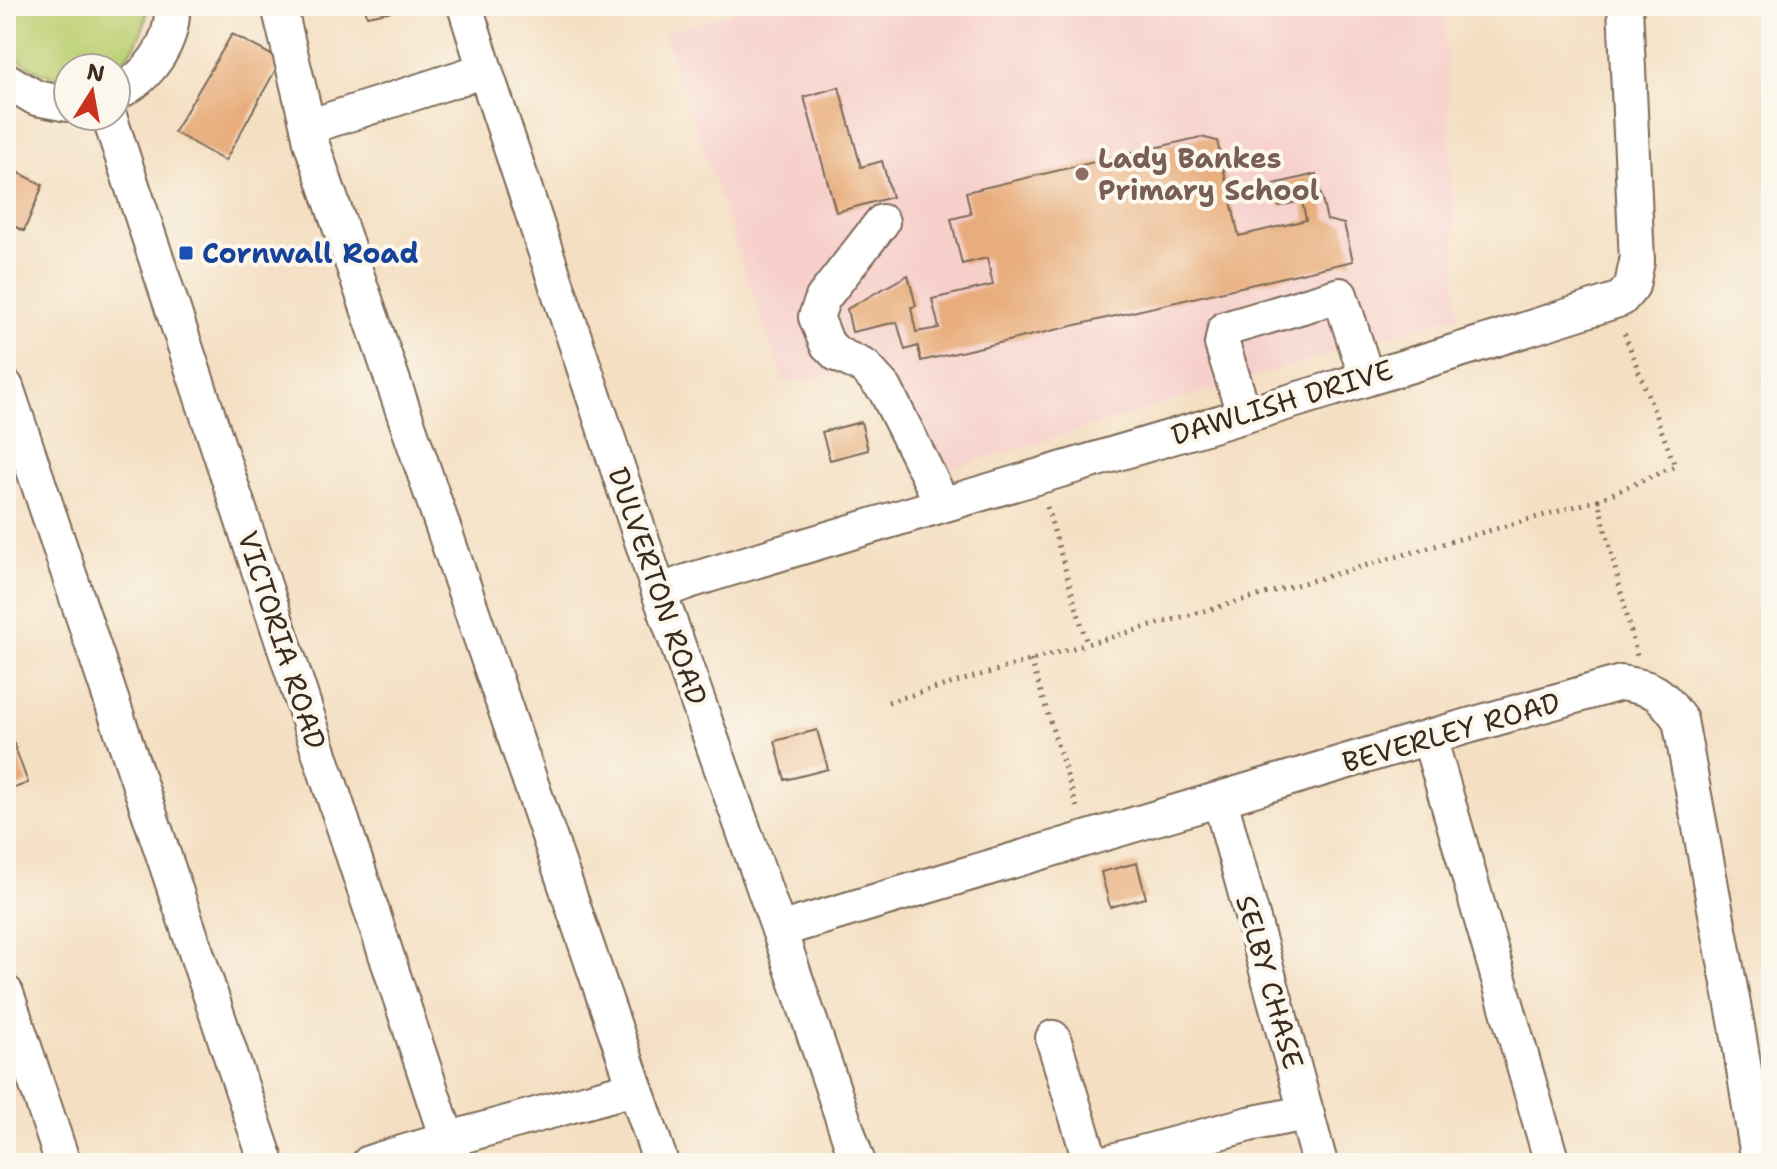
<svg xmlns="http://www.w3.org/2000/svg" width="1777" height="1169" font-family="'Shantell Sans',sans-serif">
<rect width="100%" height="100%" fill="#fbf7ec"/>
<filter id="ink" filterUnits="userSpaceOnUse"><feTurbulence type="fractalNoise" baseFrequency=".0125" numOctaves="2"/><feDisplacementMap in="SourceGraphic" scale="16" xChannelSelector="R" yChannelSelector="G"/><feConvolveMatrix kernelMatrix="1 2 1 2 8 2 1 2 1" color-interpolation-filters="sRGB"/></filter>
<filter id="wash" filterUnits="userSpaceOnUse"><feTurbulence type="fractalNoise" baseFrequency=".006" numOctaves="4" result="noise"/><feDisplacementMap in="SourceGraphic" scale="32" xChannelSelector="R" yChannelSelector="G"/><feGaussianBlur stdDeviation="1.8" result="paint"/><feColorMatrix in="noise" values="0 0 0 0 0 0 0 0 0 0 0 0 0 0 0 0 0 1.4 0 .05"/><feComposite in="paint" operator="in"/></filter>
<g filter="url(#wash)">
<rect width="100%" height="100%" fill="#f4dfc2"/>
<polygon fill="#f7d0cc" points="754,6 1444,6 1458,315 917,479 857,369 784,383 663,33"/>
<path fill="#bdd074" stroke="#7c7d49" stroke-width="2" d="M6,6h141c0,21 -16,58 -40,62 -12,2 -26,0 -39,0v11c-25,-3 -48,-13 -62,-36z"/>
<g id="blocks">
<g fill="#e8ad7c">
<polygon points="392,6 393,11 367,16 365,7"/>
<polygon points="232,34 281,60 225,161 174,132"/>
<polygon points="839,87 861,167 882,161 892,197 836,212 804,97"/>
<polygon points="1201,137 1217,141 1239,236 1306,220 1302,201 1279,206 1274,184 1316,174 1327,220 1344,224 1353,261 921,361 918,346 905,350 897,322 852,332 847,309 908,275 916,306 911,307 916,332 939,328 932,299 993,285 987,258 962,264 951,219 971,214 966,192"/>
<polygon points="6,166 43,185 24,231 6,222"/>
<polygon points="861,422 868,450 830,460 822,432"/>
<polygon points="6,722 28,783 6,791"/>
<polygon points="817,730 828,769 785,780 775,741"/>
<polygon points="1137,863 1146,898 1110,907 1101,872"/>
</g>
</g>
</g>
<g filter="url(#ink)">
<use href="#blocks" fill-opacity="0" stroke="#7c6957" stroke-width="2"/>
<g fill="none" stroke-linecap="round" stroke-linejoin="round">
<defs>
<g id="minor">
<polyline points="279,6 308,127"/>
<polyline points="465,6 485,70 659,592 779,930 858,1163"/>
<polyline points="485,70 308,127 311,142 661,1163"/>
<polyline points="6,80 36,98 68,104"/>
<path d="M116,93c32,-15 58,-50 56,-87"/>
<polyline points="109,116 455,1163"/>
<polyline points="882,222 823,298 816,317 827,344 837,354 865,367 885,389 942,503"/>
<polyline points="6,387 267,1163"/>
<polyline points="1244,414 1222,344 1225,329 1340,295 1361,360"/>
<path d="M659,592l30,-11c310,-95 623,-182 932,-282l11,-13 5,-25 -12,-255"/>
<polyline points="1429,737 1552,1163"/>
<polyline points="1220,800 1320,1163"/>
<path d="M779,930l650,-193 192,-54c35,6 38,8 59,37l57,306 22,137"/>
<polyline points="6,993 63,1163"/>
<polyline points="1053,1038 1091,1163"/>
<path d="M369,1163c87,-27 176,-50 265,-75"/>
<polyline points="1105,1163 1249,1124 1290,1116 1307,1115"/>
</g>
</defs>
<use href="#minor" stroke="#7c6957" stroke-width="38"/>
<g stroke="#7c6957" stroke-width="5" stroke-dasharray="2 6" stroke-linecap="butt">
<polyline points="1598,500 1675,466 1623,330"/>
<polyline points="1047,507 1087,644 1598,500 1637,656"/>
<polyline points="1031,660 1078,811"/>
<polyline points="888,702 1087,644"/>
</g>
<use href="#minor" stroke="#fff" stroke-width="34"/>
</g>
</g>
<circle fill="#8d6e63" stroke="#fbf7ec" stroke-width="3" cx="1082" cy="174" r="8"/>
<rect fill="#1a4fb4" stroke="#fbf7ec" stroke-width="3" x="178" y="245" width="16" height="16" rx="4"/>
<g text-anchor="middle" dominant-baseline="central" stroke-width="8" stroke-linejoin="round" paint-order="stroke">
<g font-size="28" font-weight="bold" fill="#785e54" stroke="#fbf7ec" text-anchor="start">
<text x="1098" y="158">Lady Bankes<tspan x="1098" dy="32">Primary School</tspan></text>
</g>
<g font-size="28" font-weight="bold" fill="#164399" stroke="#fbf7ec" text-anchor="start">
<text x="202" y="253">Cornwall Road</text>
</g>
<g font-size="28" fill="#3b2a1e" stroke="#fbf7ec">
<text transform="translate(1282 402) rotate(-17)">DAWLISH DRIVE</text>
<text transform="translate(658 586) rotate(71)">DULVERTON ROAD</text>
<text transform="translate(282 640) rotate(72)">VICTORIA ROAD</text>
<text transform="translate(1451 732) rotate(-16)">BEVERLEY ROAD</text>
<text transform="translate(1270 982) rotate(74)">SELBY CHASE</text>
</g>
</g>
<rect width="1777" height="1169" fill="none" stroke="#fbf7ec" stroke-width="32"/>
<g transform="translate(92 92) rotate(11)"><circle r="38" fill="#fbf7ec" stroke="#aea59a" stroke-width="2"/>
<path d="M0-6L14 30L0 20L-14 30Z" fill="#c8321e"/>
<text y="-12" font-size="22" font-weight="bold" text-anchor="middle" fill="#3b2a1e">N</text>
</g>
</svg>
